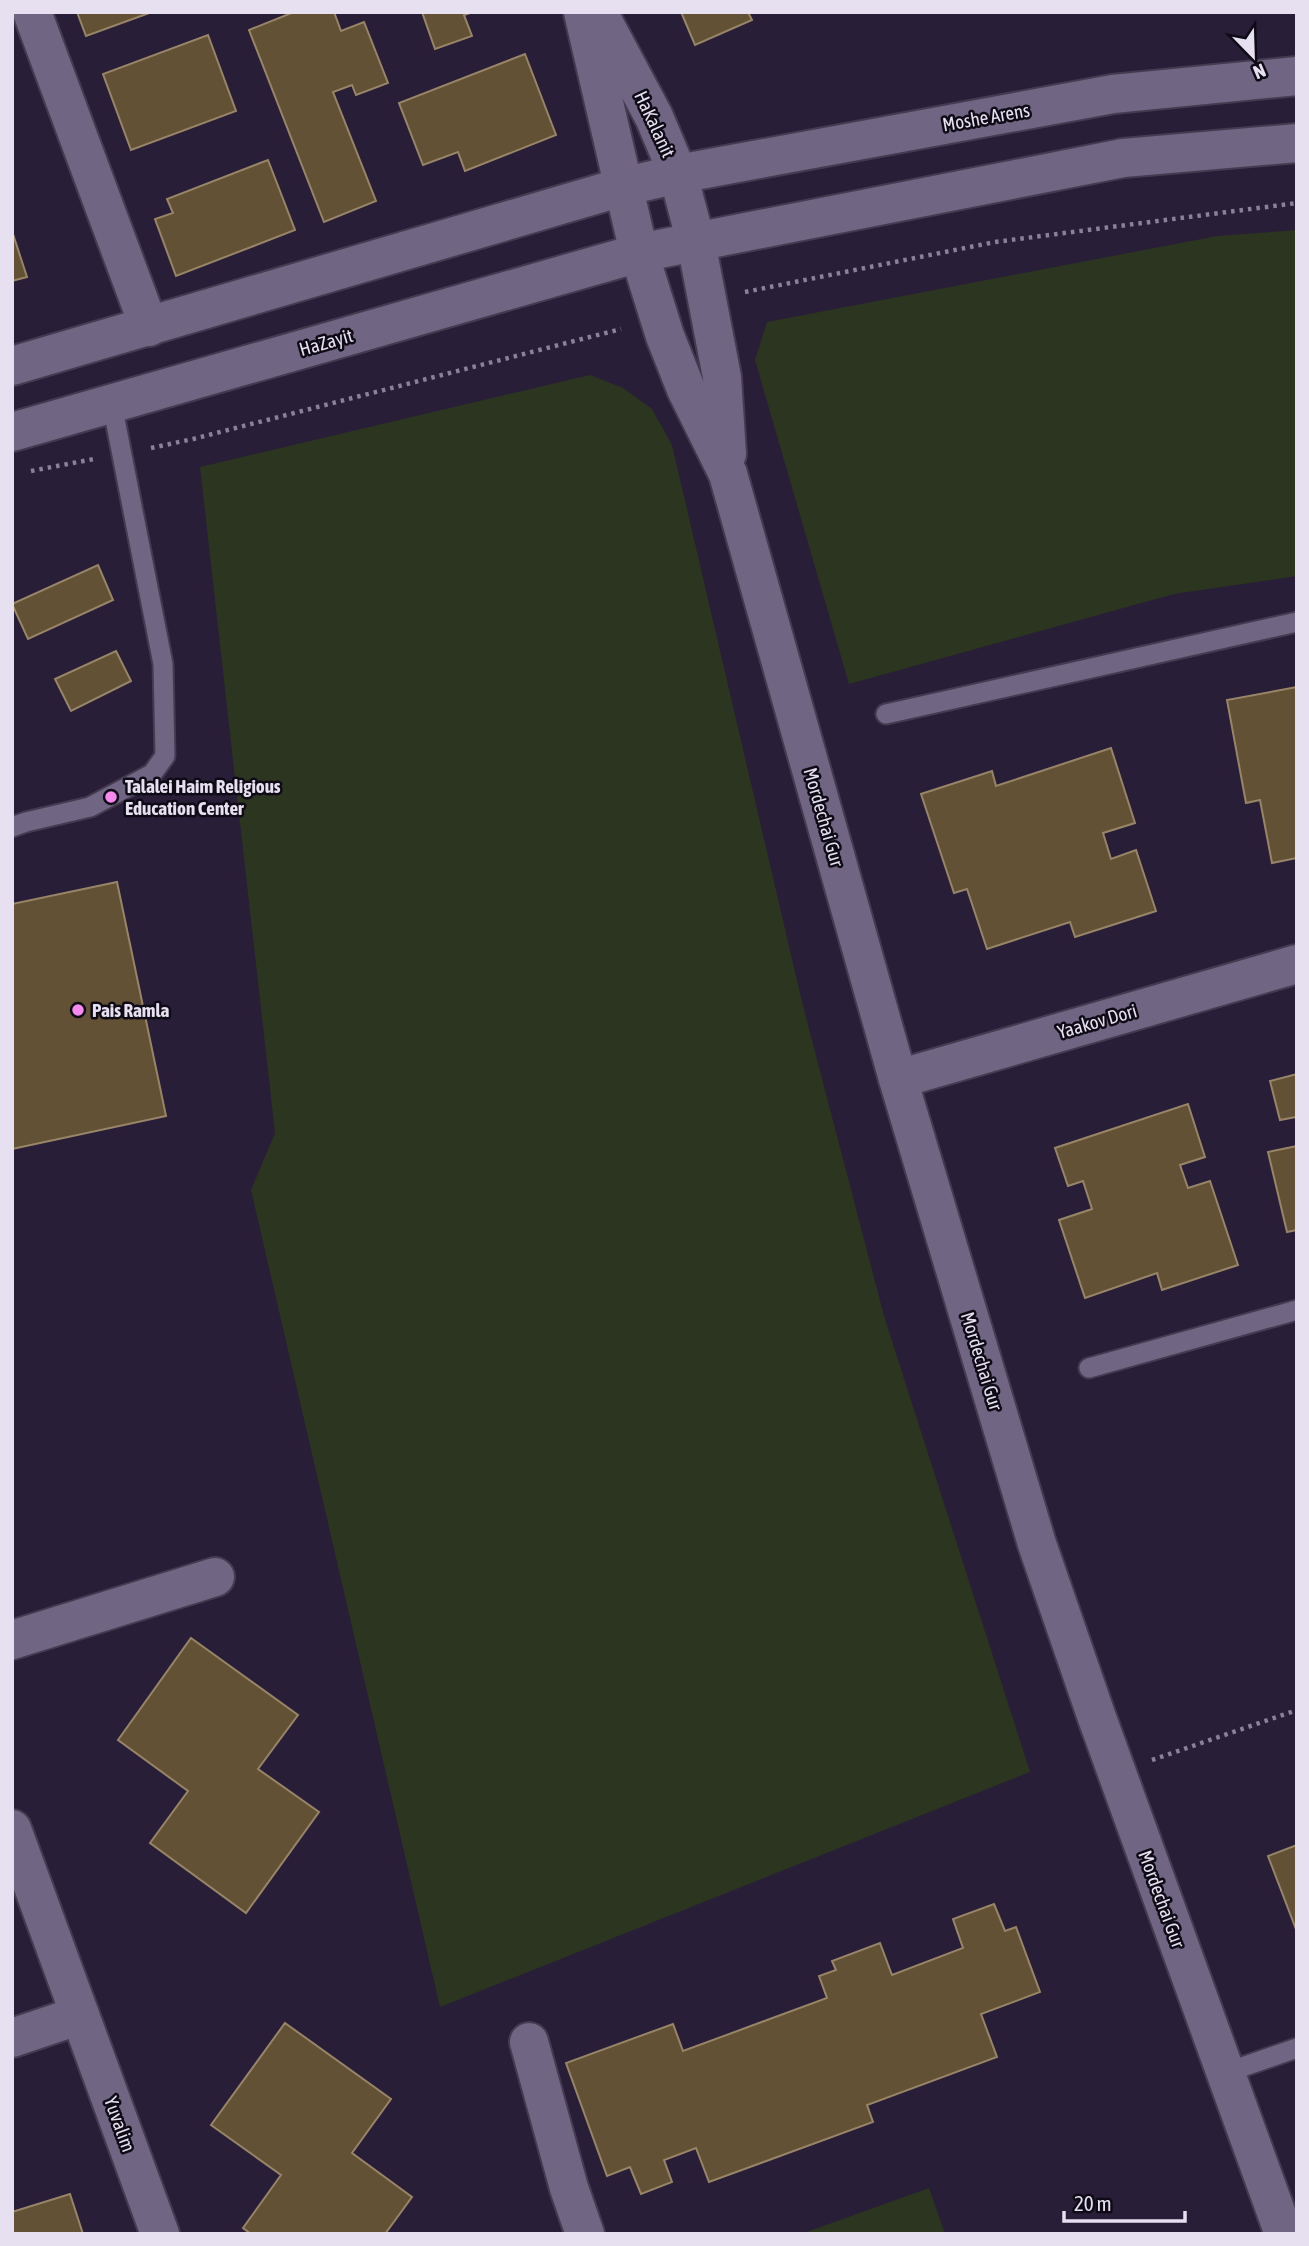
<svg xmlns="http://www.w3.org/2000/svg" width="1309" height="2246" font-family="'Asap Condensed',sans-serif">
<rect width="100%" height="100%" fill="#281e37"/>
<g fill="#2c3520">
<polygon points="1297,230 1297,576 1174,594 849,684 755,360 767,322 1217,236"/>
<polygon points="590,375 623,388 652,409 672,445 802,1002 884,1316 1030,1772 440,2007 251,1190 275,1133 200,467"/>
<polygon points="929,2188 945,2234 801,2234"/>
</g>
<g fill="#635135" stroke="#988568" stroke-width="2">
<polygon points="77,12 152,12 86,36"/>
<polygon points="294,12 334,12 341,31 364,22 388,83 356,95 352,85 333,92 376,201 324,222 249,30"/>
<polygon points="422,12 473,12 464,15 472,36 435,49"/>
<polygon points="681,12 748,12 752,20 695,45"/>
<polygon points="208,35 236,111 131,150 103,74"/>
<polygon points="525,54 556,135 465,171 458,152 423,165 399,103"/>
<polygon points="268,160 295,230 176,276 155,219 173,213 167,199"/>
<polygon points="12,231 27,277 12,281"/>
<polygon points="98,565 113,600 28,639 12,604"/>
<polygon points="116,651 131,681 71,711 55,679"/>
<polygon points="1297,687 1297,858 1272,863 1260,800 1246,803 1227,700"/>
<polygon points="1111,748 1135,823 1103,833 1111,859 1136,850 1156,911 1075,937 1070,922 987,949 967,889 954,893 921,794 992,771 996,786"/>
<polygon points="117,882 166,1116 12,1149 12,904"/>
<polygon points="1297,1074 1297,1122 1296,1117 1280,1120 1270,1081"/>
<polygon points="1188,1104 1205,1157 1180,1165 1188,1188 1210,1181 1238,1265 1162,1290 1157,1273 1085,1298 1059,1220 1092,1209 1083,1181 1068,1186 1055,1148"/>
<polygon points="1297,1146 1297,1230 1287,1232 1268,1152"/>
<polygon points="191,1638 298,1715 258,1769 319,1812 246,1913 150,1843 188,1791 118,1740"/>
<polygon points="1297,1845 1297,1932 1268,1856"/>
<polygon points="994,1904 1005,1931 1016,1927 1040,1992 981,2014 997,2057 867,2105 873,2122 709,2182 696,2148 664,2160 672,2182 641,2194 630,2167 607,2176 566,2063 673,2024 683,2051 827,1998 819,1976 836,1970 832,1961 880,1943 892,1975 963,1948 953,1919"/>
<polygon points="285,2023 391,2099 352,2153 412,2197 385,2234 251,2234 243,2228 281,2175 211,2125"/>
<polygon points="70,2194 83,2234 12,2234 12,2212"/>
</g>
<g fill="none" stroke-linecap="round" stroke-linejoin="round">
<defs>
<g id="service">
<polyline points="886,714 1297,622"/>
<polyline points="12,827 26,822 90,807 152,774 165,756 163,664 112,404"/>
<polyline points="1089,1368 1297,1310"/>
<polyline points="1225,2073 1297,2048"/>
</g>
<g id="minor">
<polyline points="32,12 149,327"/>
<polyline points="696,242 722,377 727,454"/>
<polyline points="639,253 665,336 686,389 728,474 898,1079 1037,1544 1096,1715 1284,2234"/>
<polyline points="898,1079 1297,964"/>
<polyline points="12,1640 215,1577"/>
<polyline points="12,1829 160,2234"/>
<polyline points="12,2038 80,2015"/>
<polyline points="529,2042 569,2188 585,2234"/>
</g>
<g id="tertiary">
<polyline points="583,12 639,253"/>
<polyline points="598,12 654,117 678,174 696,242"/>
</g>
<g id="secondary">
<polyline points="12,366 622,187 678,174 1113,94 1297,76"/>
<polyline points="12,432 639,253 1123,158 1297,143"/>
</g>
</defs>
<use href="#service" stroke="#443b51" stroke-width="23"/>
<use href="#minor" stroke="#443b51" stroke-width="42"/>
<use href="#tertiary" stroke="#443b51" stroke-width="42"/>
<use href="#secondary" stroke="#443b51" stroke-width="42"/>
<g stroke="#8a8297" stroke-width="4.5" stroke-dasharray="3.5 5" stroke-linecap="butt">
<polyline points="745,292 995,242 1297,203"/>
<polyline points="151,448 193,439 621,329"/>
<polyline points="31,471 94,459"/>
<polyline points="1152,1760 1297,1710"/>
</g>
<use href="#service" stroke="#706583" stroke-width="19"/>
<use href="#minor" stroke="#706583" stroke-width="38"/>
<use href="#tertiary" stroke="#706583" stroke-width="38"/>
<use href="#secondary" stroke="#706583" stroke-width="38"/>
</g>
<g fill="#f589ee" stroke="#0f0b16" stroke-width="2.5">
<circle cx="111" cy="797" r="7"/>
<circle cx="78" cy="1010" r="7"/>
</g>
<g text-anchor="middle" dominant-baseline="central" stroke-width="5" stroke-linejoin="round" paint-order="stroke">
<g font-size="19" fill="#e6e0f1" stroke="#0f0b16">
<text transform="translate(986 117) rotate(-10)">Moshe Arens</text>
<text transform="translate(655 124) rotate(65)">HaKalanit</text>
<text transform="translate(326 342) rotate(-16)">HaZayit</text>
<text transform="translate(824 817) rotate(74)">Mordechai Gur</text>
<text transform="translate(1097 1021) rotate(-16)">Yaakov Dori</text>
<text transform="translate(982 1361) rotate(73)">Mordechai Gur</text>
<text transform="translate(1162 1899) rotate(70)">Mordechai Gur</text>
<text transform="translate(120 2124) rotate(70)">Yuvalim</text>
</g>
<g font-size="19" font-weight="bold" fill="#e6e0f1" stroke="#0f0b16" text-anchor="start">
<text x="125" y="786">Talalei Haim Religious<tspan x="125" dy="22">Education Center</tspan></text>
<text x="92" y="1010">Pais Ramla</text>
</g>
</g>
<rect width="1309" height="2246" fill="none" stroke="#e6e0f1" stroke-width="28"/>
<g transform="translate(1253 56) rotate(157)" stroke="#0f0b16" stroke-width="5" paint-order="stroke">
<path d="M0-5L12 26L0 18L-12 26Z" fill="#e6e0f1"/>
<text y="-10" font-size="19" font-weight="bold" text-anchor="middle" fill="#e6e0f1">N</text>
</g>
<path d="M1064 2211v10h121v-10" fill="none" stroke="#e6e0f1" stroke-width="3.5"/>
<text x="1074" y="2211" font-size="21" fill="#e6e0f1" stroke="#0f0b16" stroke-width="5" paint-order="stroke">20 m</text>
</svg>
